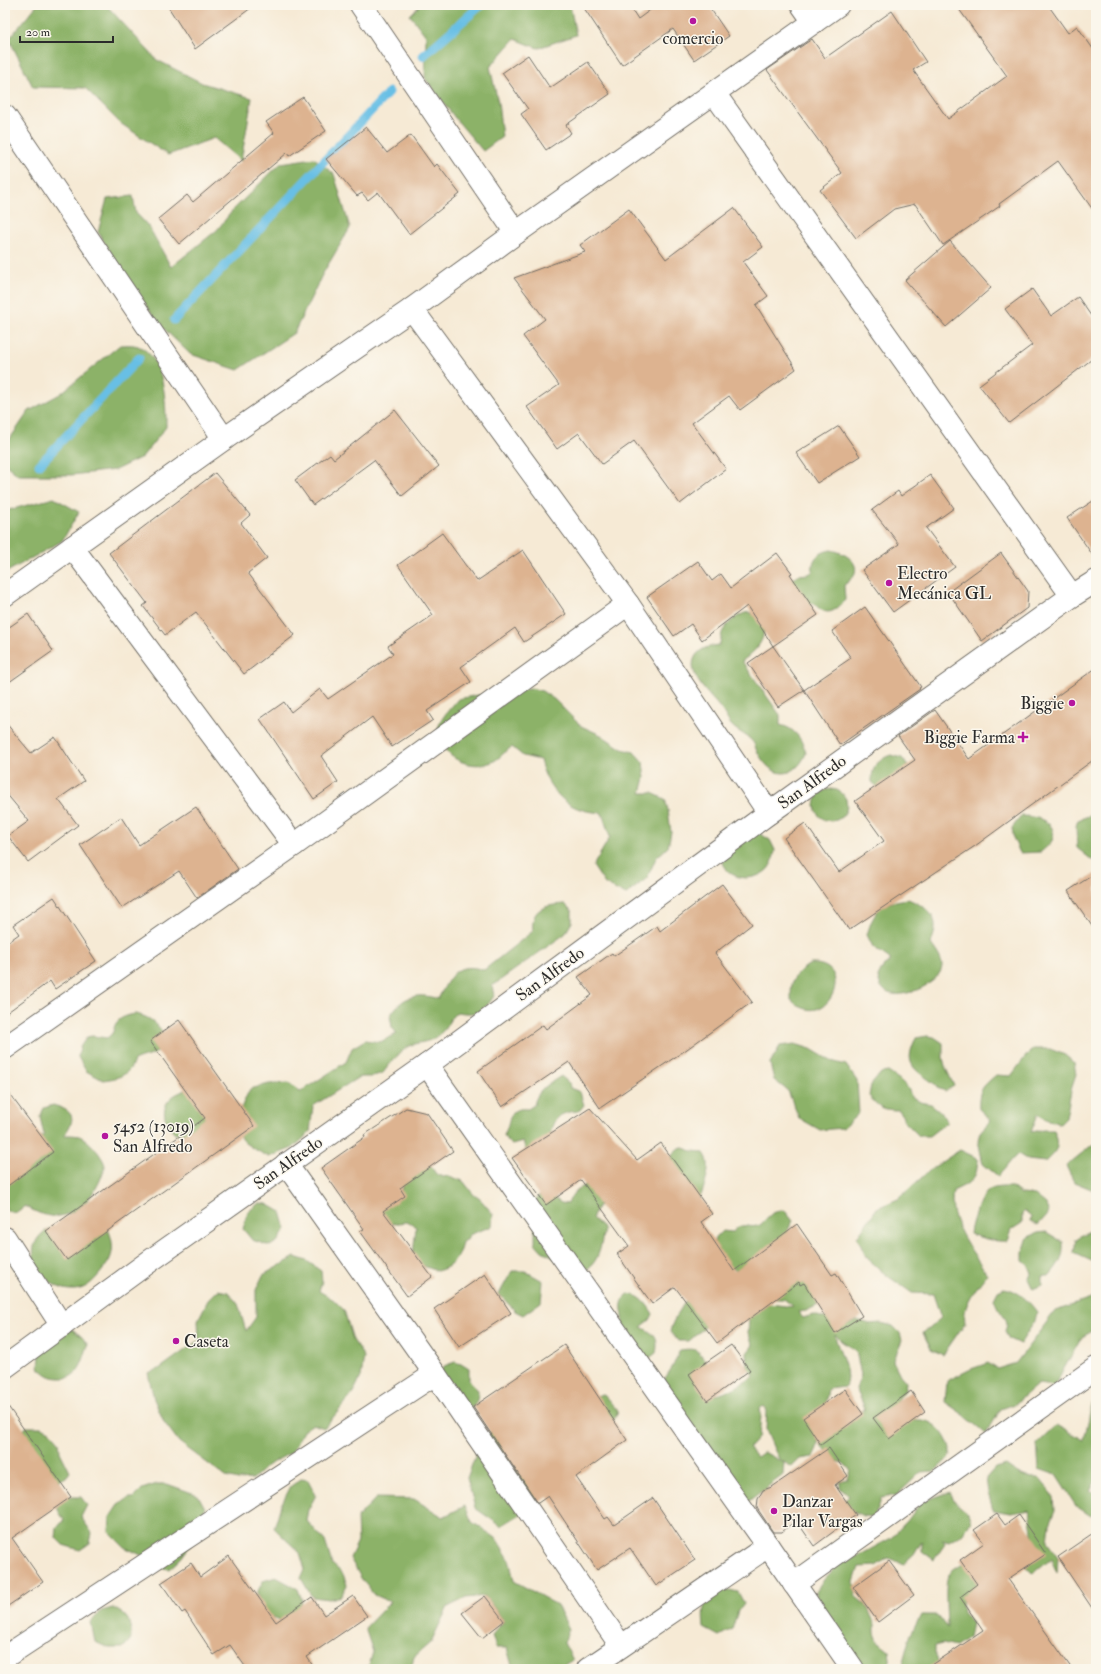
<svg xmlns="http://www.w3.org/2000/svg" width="1101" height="1674" font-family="'IM FELL Double Pica',serif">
<rect width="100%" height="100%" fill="#fbf7ec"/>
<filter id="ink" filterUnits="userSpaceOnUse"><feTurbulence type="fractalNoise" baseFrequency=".025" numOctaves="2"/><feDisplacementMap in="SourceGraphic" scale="8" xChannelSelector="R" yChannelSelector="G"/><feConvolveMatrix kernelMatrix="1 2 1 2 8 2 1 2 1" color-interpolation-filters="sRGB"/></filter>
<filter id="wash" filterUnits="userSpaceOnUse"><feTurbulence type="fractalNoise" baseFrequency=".012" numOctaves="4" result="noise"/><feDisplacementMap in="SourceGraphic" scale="16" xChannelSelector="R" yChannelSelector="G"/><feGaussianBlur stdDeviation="0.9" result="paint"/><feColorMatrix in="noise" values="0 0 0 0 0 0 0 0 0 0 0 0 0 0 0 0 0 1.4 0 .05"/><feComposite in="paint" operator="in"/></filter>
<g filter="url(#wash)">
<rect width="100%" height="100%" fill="#f6ead5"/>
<g fill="#8cb268" stroke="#5c6e4a">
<polygon points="37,5 106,5 157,60 202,83 252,98 241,161 214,138 168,155 120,123 85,88 33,87 9,39"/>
<polygon points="420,5 570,5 576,35 538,48 515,39 490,67 498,102 502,137 483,151 455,118 425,78 426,36 410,15"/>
<polygon points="314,158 334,174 350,228 322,275 294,333 238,370 190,354 159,324 119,266 98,232 107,199 133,196 136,213 149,227 171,267 217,230 233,210 281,163"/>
<path d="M120,345c5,0 13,-1 18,1 27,11 28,56 28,81l-24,30 -27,13 -44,5h-53l-13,-11v-18l24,-35 31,-17z"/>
<polygon points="54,498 79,512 62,541 5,573 5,511"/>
<path d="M831,550c21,4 36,20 13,35l1,15c-10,12 -19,18 -31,3l-7,3 -18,-24 8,-7 12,-1 4,-3c-2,-12 6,-19 18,-21z"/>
<path d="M749,612c27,15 12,36 -7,49l38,54v10c15,3 22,14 26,28 -3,9 -12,21 -24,20 -13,-1 -21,-14 -26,-24 -1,-3 -2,-6 -4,-8 -5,-6 -14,-9 -20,-15 -4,-4 -7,-12 -11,-17 -11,-14 -38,-37 -24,-55 6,-7 15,-8 22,-9 2,-4 2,-8 3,-12 3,-9 18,-20 27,-21z"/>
<path d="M531,688l11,3 13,9 26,26 20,9 21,14 12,3 9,10 2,16 -4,15h11l13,6 3,11 3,22 -3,15 -12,11 -9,20 -21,17 -21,-11 -12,-18 17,-29 -8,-24c-6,-1 -13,-1 -19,-3 -23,-6 -38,-28 -43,-50l-17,-4 -11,-9c-7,4 -13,12 -20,15 -19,8 -47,-2 -52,-23 -1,-2 -3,-6 -2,-9 1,-11 13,-22 20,-31l20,-4 10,2 29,-8z"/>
<path d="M891,755l11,3 10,12 -31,21 -9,-9c-1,-14 6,-23 19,-27z"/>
<circle cx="831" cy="805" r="16"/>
<polygon points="1096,813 1096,861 1092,860 1077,848 1076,826 1078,820"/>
<path d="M1021,816c12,0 36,4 32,22 -1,5 -8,10 -12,14l-21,1 -6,-13 -2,-12z"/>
<path d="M751,828l19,12 5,10c-1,7 -3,15 -8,20 -10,9 -27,11 -38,2 -3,-3 -5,-7 -7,-11z"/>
<path d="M908,899c12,5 28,13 27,29 0,5 -3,11 -4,16 4,6 11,14 11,22 -1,19 -48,38 -59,23 -3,-3 -4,-8 -5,-12l6,-12 6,-3v-3l-17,-12 -6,-12c7,-25 14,-33 41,-36z"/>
<path d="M565,904l7,7v11l-7,12 -73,52 2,10c-11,17 -18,19 -37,16 -8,6 -9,15 -17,22 -10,9 -17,7 -29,11 -8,3 -23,21 -28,28l-13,4h-11l-46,29 -3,26 -17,16 -24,9c-7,-4 -22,-11 -27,-17 -11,-15 1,-37 8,-51l19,-5 20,-1 11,9 46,-30 6,-14 13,-8 15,2 17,-8 -5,-7 -2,-11c12,-20 27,-24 48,-17 12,-22 17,-38 46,-29l49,-39c-3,-23 13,-26 32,-27z"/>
<path d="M810,964c44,-3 23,59 -9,43 -4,-1 -7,-5 -10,-7 0,-21 2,-25 19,-36z"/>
<path d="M135,1014c13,2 23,9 29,21 -6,25 -11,17 -30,26 -6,16 -17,17 -31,19l-17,-9 -8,-14 2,-10 7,-10 5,-1 15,2c9,-6 5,-10 10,-16 4,-5 12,-7 18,-8z"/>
<path d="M927,1036l7,1 9,6v15l2,8 9,20 -9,5 -8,-3 -1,-3c-21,-16 -34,-19 -20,-47z"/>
<polygon points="795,1044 811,1049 831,1061 846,1065 857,1081 859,1113 843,1128 820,1130 799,1118 788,1091 774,1080 770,1063 780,1046"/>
<path d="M1033,1049h17l15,6 9,8 2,11 -4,12 -6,32 -6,6 -15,-5 -7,-5 -7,18 12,-2h11c7,17 3,20 -9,32l-17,-2 -10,-6c-8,6 -12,15 -20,22l-15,-12 -5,-24 2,-8 11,-12 -12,-11c-1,-19 3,-22 17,-34l15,1 15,-20z"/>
<path d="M888,1072l12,8 8,8 3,8 9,6 11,2 10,8 6,10 -18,14h-10l-16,-16 1,-3 -5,-7c-15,0 -20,-2 -30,-14l2,-11 10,-12z"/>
<path d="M561,1076l9,8v4l10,4 4,13 -5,6c-4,1 -9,0 -13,2 -14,5 -13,12 -17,25l-22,15 -4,-11 -11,3 -5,-4 -3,-6c8,-15 2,-28 24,-26l6,-4c3,-15 15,-21 27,-29z"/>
<path d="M191,1089l23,25 -22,20 -17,-1c-20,-20 -10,-39 16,-44z"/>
<path d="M53,1105c21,6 24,13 11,30 5,0 11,0 15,1 8,2 25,21 26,30 0,2 -2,6 -3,9 -6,18 -22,38 -42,41 -12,2 -25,-4 -35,-10 -10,7 -9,9 -20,3v-56l39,-18 -4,-18 4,-9z"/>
<polygon points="1096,1144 1096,1191 1074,1182 1066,1166 1092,1145"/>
<path d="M680,1147l12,4 11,1c13,13 -2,41 -7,57l-23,-42 -1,-13z"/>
<path d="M960,1150l17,8c2,21 -7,25 -24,33 -6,30 19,59 34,83 -11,15 -25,30 -22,49l-22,32 -12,-6 -8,-16 18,-15 -8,-24 -21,-1 -26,-18 -20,-18 -9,-20 20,-29 21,-9 33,-30z"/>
<path d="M430,1165l6,9 7,3 6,-1 14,5 11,14 6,4 13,15 -1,12 -23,9 -2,4 -5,3c-3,16 -9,25 -25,29l-16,-6 -8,-10 3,-28 -9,-5 -19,2 -11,-11 24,-22 4,-14z"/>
<path d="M588,1184l12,10 -1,11 -7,13 12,11c-4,22 -5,38 -29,46l-23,-19 -10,-5 -7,-8v-41l4,-7 10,-1 12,9 7,1c4,-11 9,-16 20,-20z"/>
<path d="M1012,1187l9,7 14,1 11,9 3,6 -3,6 -8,9 -8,-3 1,-6 -6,-5 -3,3v9l-11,7 -4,11c-13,1 -25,-3 -37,-7 1,-12 9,-33 17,-42 6,-6 17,-5 25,-5z"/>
<polygon points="259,1203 267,1204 281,1212 286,1229 278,1241 270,1246 252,1240 243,1229 248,1212"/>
<path d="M784,1210l9,11 -14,24 35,45 4,15 -12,6 -8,1 5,6 10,-3 36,9 8,-4 13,4 11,-1 12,3 7,7 2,7 -9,21 7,14 6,7 -1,8 -15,20 -1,19c9,-3 18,-8 27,-9 20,-2 34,19 35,36l-16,15 -14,1 -24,23 -16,3 -3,11 -4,8 -11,-1 -12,-6 -6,-10 4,-4 -9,-8v-7l8,-2 3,-9 -8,-7 -11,-4 -11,-14 3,-7 18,-11 9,-4 14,-15 -9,-19 5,-14 -5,-24 -15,-10 -6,-7c2,17 17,36 10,53l-17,2 -11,59 -4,9 -13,2 -8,8 -13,-8 -5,-10 -8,-19 1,-19 -3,-5 -4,2 1,8 -2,21 -10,11 8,9 7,-5 20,11 -1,12 -41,31 -82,-120 13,-20 7,-16c15,-2 19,-1 26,13l-8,17 18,15c9,-1 30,-13 38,-19l-6,-8 -1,-15 6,-8 -5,-12 1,-15 20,-14 25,3 -10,-8h-10l-34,-29 -11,-2 -17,-21 4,-10 6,-6 11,1c9,-12 16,-2 27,-7 3,-2 6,-7 9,-9 4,-4 10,-5 15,-6z"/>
<polygon points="1096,1214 1096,1263 1074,1253 1076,1239 1089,1231 1091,1221"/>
<path d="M61,1224l46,3c7,14 8,28 -2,40 -6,8 -13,17 -22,21 -34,14 -80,-47 -22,-64z"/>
<path d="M1046,1232l17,10c1,16 -4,22 -14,34h-7v9l-9,4 -5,-10 4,-6 -3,-7 -6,-5v-9l5,-15 10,-4z"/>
<polygon points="295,1257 307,1261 321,1271 322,1281 319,1291 334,1300 344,1310 353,1340 364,1357 361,1377 352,1395 324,1428 313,1424 303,1431 292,1452 268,1465 253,1479 238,1480 226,1477 179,1442 164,1422 154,1399 148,1373 159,1369 199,1340 198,1320 208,1300 218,1290 228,1292 238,1304 246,1331 256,1317 256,1290 263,1275"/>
<polygon points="512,1271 525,1271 543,1281 541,1302 523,1315 515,1311 499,1294"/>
<path d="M1004,1288c14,2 25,13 33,24l-2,9 -15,23 -11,-5 -4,-7c4,-13 1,-11 -5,-21 -3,-3 -4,-8 -6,-12l4,-8z"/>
<path d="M628,1294c13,1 19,10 25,20l-3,6 -9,7c14,7 18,11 15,26l-17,13 -19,-35c9,-16 -6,-24 8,-37z"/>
<polygon points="1096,1294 1096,1329 1082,1337 1054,1386 1038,1384 1015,1404 1001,1409 986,1434 964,1415 945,1402 947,1381 971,1369 988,1363 997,1369 1016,1363 1055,1311 1091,1299"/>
<path d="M688,1295l22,22 -5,10 -16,14h-11l-8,-9c2,-13 13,-24 18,-37z"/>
<path d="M72,1329l10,8 6,8c-5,14 -8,34 -27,33 -10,0 -14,-3 -22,-10l1,-14z"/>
<path d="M455,1362l6,2 8,5v12l9,9c0,16 -4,16 -16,24l-26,-36 8,-12z"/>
<polygon points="604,1395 618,1411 605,1438 568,1468 529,1509 501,1526 475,1508 467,1478 481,1441 489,1433 510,1426 576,1398"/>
<polygon points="1093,1399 1096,1399 1096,1481 1090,1490 1096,1495 1096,1512 1091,1516 1076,1506 1056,1475 1039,1469 1037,1444 1057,1425 1084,1440"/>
<polygon points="26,1427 42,1427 50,1431 59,1441 60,1452 70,1472 66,1477 59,1481 21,1435"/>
<path d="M1006,1465c11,8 19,14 33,13l15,18 1,14 -6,14 -2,18 11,15 -1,16 -6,-14 -18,15 -9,-9 11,-11 -6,-44 -17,3 -19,-3 -5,-17 -2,-15 9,-10z"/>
<polygon points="301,1479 308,1480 316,1495 308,1510 306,1520 325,1541 332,1564 343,1574 347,1585 341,1596 330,1599 312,1597 301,1578 305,1569 300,1553 274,1528 281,1505 291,1486"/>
<polygon points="157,1484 167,1484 198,1495 205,1508 198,1535 181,1558 169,1569 157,1567 141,1555 124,1547 109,1532 110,1517 118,1505 129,1498 133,1498 142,1489"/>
<polygon points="950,1492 956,1503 968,1513 971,1522 962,1534 949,1542 942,1540 945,1544 934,1560 922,1551 922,1541 914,1555 904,1564 888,1558 876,1566 859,1567 854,1582 855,1596 866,1605 875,1624 875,1633 878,1641 889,1650 891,1669 842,1669 817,1610 816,1592 825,1578 838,1565 862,1554 891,1538 908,1520 921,1502"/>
<polygon points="64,1497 81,1497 87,1505 81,1517 92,1533 90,1543 80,1550 63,1545 56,1538 57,1528 64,1520 58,1510 58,1502"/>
<polygon points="376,1498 414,1499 443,1517 465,1506 472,1522 496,1538 509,1559 514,1581 557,1605 569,1629 564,1643 573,1660 559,1669 513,1669 507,1648 496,1648 492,1635 504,1621 485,1596 466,1598 448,1607 431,1642 414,1657 411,1669 368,1669 373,1652 365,1628 390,1602 374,1595 361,1578 350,1558 358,1541 357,1518"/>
<path d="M963,1564l18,15 -4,14 -15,8 1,13 9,9 -3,14 -13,9 -13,-3 -8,2v9l7,15h-41l9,-33 11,-21h16l10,13c0,-11 -3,-44 1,-52 3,-5 10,-9 15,-12z"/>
<path d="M276,1577l22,12 4,11 -3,16c-4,1 -9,4 -13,4 -16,1 -25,-14 -29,-27l6,-12z"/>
<path d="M725,1589l13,3 6,11 -6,8 -6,18 -13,7 -15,-8c-2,-25 -1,-26 21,-39z"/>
<path d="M113,1608c17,9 17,12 18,31l-8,9h-14l-14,-6 -4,-20 10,-11z"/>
</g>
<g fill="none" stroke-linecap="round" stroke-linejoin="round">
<g stroke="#68bfe5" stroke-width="9">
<polyline points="423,56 481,5"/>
<polyline points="174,320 389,92"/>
<polyline points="39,465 139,358"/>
</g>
</g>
<g id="blocks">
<g fill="#ddb390">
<polygon points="167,5 255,5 195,49"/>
<polygon points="582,5 629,5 638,19 657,5 708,5 729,36 694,60 673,29 622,65"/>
<polygon points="956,5 1048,5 1068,33 1077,26 1096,53 1096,214 1058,161 999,204 1000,206 943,245 915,204 894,209 856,238 820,190 842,173 767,70 812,39 825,58 892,11 926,62 913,70 948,119 1007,76"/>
<polygon points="528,55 550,88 588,62 610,94 566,125 571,133 546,150 521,114 528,109 502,73"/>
<polygon points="303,97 326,131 289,156 287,153 179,244 158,219 187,195 193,202 274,133 266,122"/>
<polygon points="366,127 387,153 411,135 434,167 437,164 460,194 409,234 378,192 368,200 362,193 357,196 326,159"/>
<polygon points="734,208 763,247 743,262 768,296 756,305 796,369 740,410 729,396 692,423 726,469 680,504 634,441 602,464 579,433 557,449 527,407 559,385 523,336 545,319 514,278 585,252 580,245 629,209 666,259"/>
<polygon points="950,241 991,288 946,327 905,280"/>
<polygon points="1032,289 1051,316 1078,297 1096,323 1096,356 1009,423 979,385 1032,345 1005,309"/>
<polygon points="395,410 439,466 402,496 374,460 313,505 295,480 330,454 334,459"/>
<polygon points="839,426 860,456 817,483 796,453"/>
<polygon points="215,473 250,515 241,523 267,558 248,573 295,635 244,674 196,612 165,635 143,606 147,603 109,553"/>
<polygon points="930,475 954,508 926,528 955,567 893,612 862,570 899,544 872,510 898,491 901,496"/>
<polygon points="1096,499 1096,560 1067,518"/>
<polygon points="442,533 477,581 523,550 566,614 524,642 515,628 461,667 471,682 427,711 433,720 392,747 372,717 321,756 338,782 314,799 260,719 284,702 291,712 320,689 328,699 393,654 388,646 433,615 398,565"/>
<polygon points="777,553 792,573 790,574 818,615 773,646 747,606 702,640 691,624 674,636 647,597 698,561 712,581 721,574 731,588"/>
<polygon points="1001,553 1028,591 1027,608 982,641 948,592"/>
<polygon points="865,607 921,687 919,688 920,689 840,745 804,690 851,658 832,631"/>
<polygon points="28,614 53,651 5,685 5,630"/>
<polygon points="773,646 804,690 778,707 748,663"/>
<polygon points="1096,668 1096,758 975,846 849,930 784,838 805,823 839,872 884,841 855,801 915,760 898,736 935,710 969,759"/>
<polygon points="5,722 31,753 55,737 84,781 58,799 78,825 28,862 8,836 29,821 5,792"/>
<polygon points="196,807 238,869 197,898 179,871 122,908 80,845 121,817 139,845"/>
<polygon points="1096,873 1096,932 1068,891"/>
<polygon points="722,884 752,924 715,953 752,1002 687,1049 600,1108 569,1062 502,1107 478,1071 543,1025 546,1029 588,998 592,995 578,977 612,953 614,956 657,926 660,931"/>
<polygon points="54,897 96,961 55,989 50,981 5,1014 5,944 19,934 13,925"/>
<polygon points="179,1020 254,1126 67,1260 46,1231 205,1118 150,1041"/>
<polygon points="5,1088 53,1152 5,1188"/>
<polygon points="406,1108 427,1113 453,1151 400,1188 405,1196 383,1211 432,1277 407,1296 360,1231 364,1229 321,1168 365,1137 364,1135"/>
<polygon points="590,1108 637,1160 661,1143 712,1214 701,1222 734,1271 797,1224 832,1275 836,1273 862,1316 835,1333 804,1283 800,1285 799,1282 717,1343 675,1287 652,1304 617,1254 629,1246 581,1180 546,1205 512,1158"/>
<polygon points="485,1274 511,1313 459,1347 434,1309"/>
<polygon points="564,1345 627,1440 576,1477 605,1519 608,1517 614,1525 653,1498 695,1560 656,1586 630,1548 597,1570 548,1496 538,1503 473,1407"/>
<polygon points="731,1345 750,1370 707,1401 689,1374"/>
<polygon points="845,1389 863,1414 821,1445 803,1418"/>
<polygon points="911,1391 925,1412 889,1439 873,1418"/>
<polygon points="5,1402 71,1497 12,1538 43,1582 5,1608"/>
<polygon points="829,1448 848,1476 835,1485 856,1515 814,1546 796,1520 782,1532 773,1532 757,1508 758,1499 763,1490 772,1487"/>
<polygon points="997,1514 1005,1525 1019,1515 1046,1554 1008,1579 1072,1669 926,1669 983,1631 960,1597 977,1584 960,1560 984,1543 974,1530"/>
<polygon points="1096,1531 1096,1614 1058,1557"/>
<polygon points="229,1556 276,1622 312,1597 324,1615 353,1596 367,1616 307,1657 315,1669 247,1669 230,1645 214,1655 185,1611 182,1613 161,1583 191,1563 200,1577"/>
<polygon points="889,1561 914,1595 878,1622 853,1587"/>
<polygon points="485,1596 504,1621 482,1638 462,1613"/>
</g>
</g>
</g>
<g filter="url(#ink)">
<use href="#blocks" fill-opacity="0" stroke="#726e66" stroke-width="1"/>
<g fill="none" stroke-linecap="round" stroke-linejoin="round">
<defs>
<g id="minor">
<polyline points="361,5 516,233"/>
<polyline points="802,5 814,22"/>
<polyline points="714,93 1072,596"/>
<polyline points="5,116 224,439"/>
<polyline points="412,309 628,604 769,813"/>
<polyline points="72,547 294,845"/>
<polyline points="5,595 224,439 412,309 516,233 838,5"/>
<polyline points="5,1048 294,845 628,604"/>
<polyline points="427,1065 768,1546 853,1669"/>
<polyline points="286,1164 435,1374 621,1646"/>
<polyline points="5,1238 62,1326"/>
<polyline points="5,1367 150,1261 427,1065 769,813 1072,596 1096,581"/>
<polyline points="794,1584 1096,1368"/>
<polyline points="5,1657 435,1374"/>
<polyline points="588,1669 768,1546"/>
</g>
</defs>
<use href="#minor" stroke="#726e66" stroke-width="24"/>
<use href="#minor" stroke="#fff" stroke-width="22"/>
</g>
</g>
<g fill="#b5179e" stroke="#fbf7ec" stroke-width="1.5">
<circle cx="693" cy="21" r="4"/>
<circle cx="889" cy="583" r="4"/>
<circle cx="1072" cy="703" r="4"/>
<path d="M1021 731h4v4h4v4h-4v4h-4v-4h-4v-4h4z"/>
<circle cx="105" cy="1136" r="4"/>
<circle cx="176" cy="1341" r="4"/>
<circle cx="774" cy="1511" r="4"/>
</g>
<g text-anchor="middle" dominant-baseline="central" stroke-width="3" stroke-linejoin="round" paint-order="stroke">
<g font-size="17" fill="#2b2b2b" stroke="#fbf7ec" text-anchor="start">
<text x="693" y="38" text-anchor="middle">comercio</text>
<text x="897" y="573">Electro<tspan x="897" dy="20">Mecánica GL</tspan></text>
<text x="1064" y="703" text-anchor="end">Biggie</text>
<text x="1015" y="737" text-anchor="end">Biggie Farma</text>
<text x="113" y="1126">5452 (13019)<tspan x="113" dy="20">San Alfredo</tspan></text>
<text x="184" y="1341">Caseta</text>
<text x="782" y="1501">Danzar<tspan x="782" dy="20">Pilar Vargas</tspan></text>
</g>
<g font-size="17" fill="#2b2b2b" stroke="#fbf7ec">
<text transform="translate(812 782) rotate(-36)">San Alfredo</text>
<text transform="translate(550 974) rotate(-36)">San Alfredo</text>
<text transform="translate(288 1163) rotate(-35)">San Alfredo</text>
</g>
</g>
<rect width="1101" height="1674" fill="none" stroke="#fbf7ec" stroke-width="20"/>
<path d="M20 36v6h93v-6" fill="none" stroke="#2b2b2b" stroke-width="2"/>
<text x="26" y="36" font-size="12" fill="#2b2b2b" stroke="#fbf7ec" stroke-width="3" paint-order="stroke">20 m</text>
</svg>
